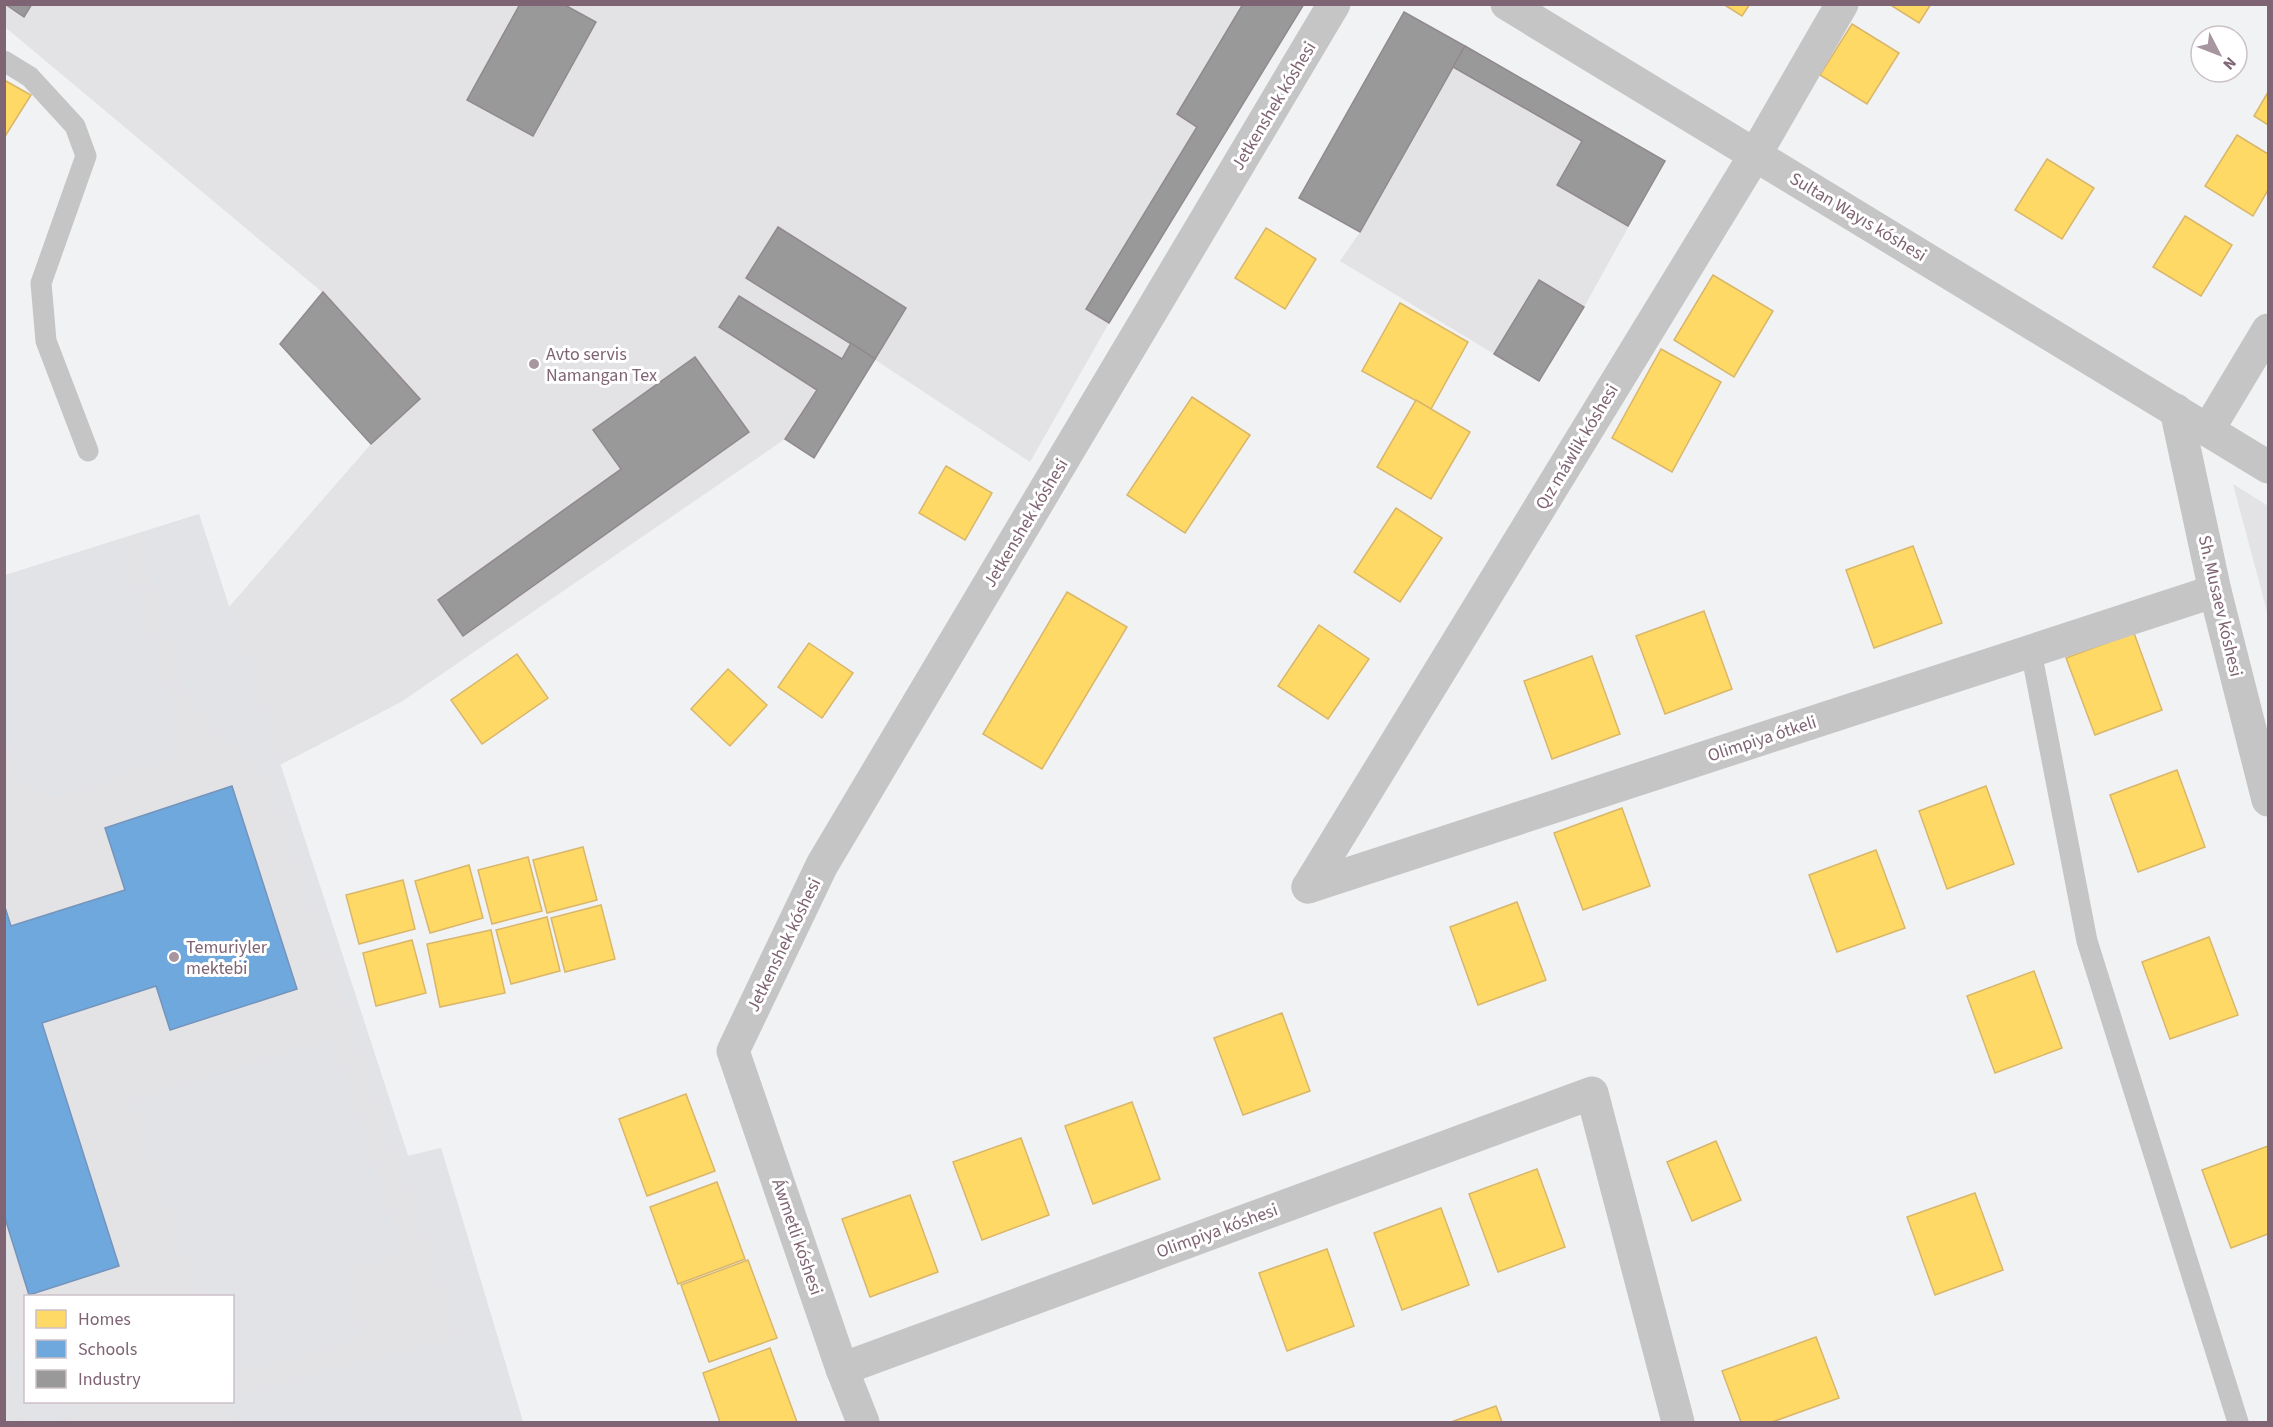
<svg xmlns="http://www.w3.org/2000/svg" width="2273" height="1427" font-family="'Source Sans 3',sans-serif">
<rect width="100%" height="100%" fill="#f0f2f3"/>
<g fill="#e3e2e4" fill-rule="evenodd">
<path d="M5,5h515l-53,95 66,36 63,-113 -33,-18h741l-195,318 -79,139 -156,-103 -60,99 -29,-19 -384,263 -121,63 128,391 33,-8 82,274h-518v-847l194,-61 30,93 142,-163 -91,-100 42,-52 -317,-265zM26,1296h206v106h-206z"/>
<polygon points="1404,12 1665,161 1584,307 1539,381 1340,261 1360,232 1299,198"/>
<polygon points="2233,484 2268,506 2268,615"/>
</g>
<g fill="#e1e3e7">
<polygon points="199,514 408,1156 441,1148 523,1422 235,1422 228,1402 232,1402 233,1397 459,1338 271,781 215,730 187,698 138,535"/>
<polygon points="119,540 180,730 175,749 166,759 59,797 36,794 16,780 5,740 5,576"/>
<polygon points="331,1040 402,1252 341,1271 361,1338 233,1372 232,1296 199,1296 134,1101"/>
<polygon points="4,1215 20,1265 5,1271 4,1271"/>
<polygon points="25,1351 26,1402 67,1402 73,1418 58,1422 24,1422 4,1358"/>
<polygon points="97,1402 133,1402 100,1411"/>
</g>
<g fill="#ffd966" stroke="#d9b66a" stroke-width="1.5">
<polygon points="1723,4 1750,4 1742,16"/>
<polygon points="1889,4 1931,4 1919,23"/>
<polygon points="1852,24 1899,53 1867,104 1820,75"/>
<polygon points="4,80 31,95 4,138"/>
<polygon points="2268,92 2268,125 2254,116"/>
<polygon points="2237,135 2268,154 2268,190 2253,216 2205,186"/>
<polygon points="2047,159 2094,188 2062,239 2015,210"/>
<polygon points="2185,216 2232,245 2201,296 2153,267"/>
<polygon points="1266,228 1316,259 1285,309 1235,278"/>
<polygon points="1713,275 1773,311 1734,377 1674,340"/>
<polygon points="1400,303 1468,342 1431,409 1362,371"/>
<polygon points="1661,349 1721,382 1672,472 1612,438"/>
<polygon points="1192,397 1250,435 1185,533 1127,495"/>
<polygon points="1416,400 1470,432 1431,499 1377,467"/>
<polygon points="946,466 992,493 965,540 919,513"/>
<polygon points="1396,508 1442,538 1400,602 1354,572"/>
<polygon points="1913,546 1942,623 1874,648 1846,570"/>
<polygon points="1067,592 1127,627 1042,769 983,734"/>
<polygon points="1704,611 1732,689 1665,714 1636,636"/>
<polygon points="1319,625 1369,659 1328,719 1278,686"/>
<polygon points="2134,633 2162,710 2095,735 2066,658"/>
<polygon points="809,643 853,673 822,718 778,687"/>
<polygon points="517,654 548,698 482,744 451,700"/>
<polygon points="1592,656 1620,734 1552,759 1524,681"/>
<polygon points="728,669 767,705 730,746 691,709"/>
<polygon points="2177,770 2205,847 2138,872 2110,795"/>
<polygon points="1986,786 2014,864 1947,889 1919,811"/>
<polygon points="1622,808 1650,886 1583,910 1554,833"/>
<polygon points="583,847 597,900 547,913 533,860"/>
<polygon points="1876,850 1905,928 1837,952 1809,875"/>
<polygon points="528,857 542,911 492,924 478,870"/>
<polygon points="469,865 483,918 430,933 415,881"/>
<polygon points="403,880 415,929 359,944 346,895"/>
<polygon points="1517,902 1546,980 1478,1005 1450,927"/>
<polygon points="601,905 615,959 565,972 551,918"/>
<polygon points="547,917 560,971 511,984 496,930"/>
<polygon points="491,930 505,993 440,1007 427,944"/>
<polygon points="2209,937 2238,1015 2170,1039 2142,962"/>
<polygon points="412,940 426,993 376,1006 363,953"/>
<polygon points="2034,971 2062,1048 1995,1073 1967,996"/>
<polygon points="1282,1013 1310,1091 1243,1115 1214,1038"/>
<polygon points="686,1094 715,1171 647,1196 619,1119"/>
<polygon points="1132,1102 1160,1179 1093,1204 1065,1126"/>
<polygon points="1021,1138 1049,1215 982,1240 953,1162"/>
<polygon points="1716,1141 1741,1200 1692,1221 1667,1162"/>
<polygon points="2268,1146 2268,1234 2231,1248 2202,1170"/>
<polygon points="1537,1169 1565,1247 1498,1272 1469,1194"/>
<polygon points="717,1182 745,1259 678,1284 650,1207"/>
<polygon points="1975,1193 2003,1270 1935,1295 1907,1217"/>
<polygon points="910,1195 938,1272 870,1297 842,1219"/>
<polygon points="1441,1208 1469,1285 1402,1310 1374,1233"/>
<polygon points="1327,1249 1354,1326 1287,1351 1259,1273"/>
<polygon points="748,1260 777,1338 709,1362 681,1285"/>
<polygon points="1816,1337 1839,1398 1772,1422 1741,1422 1722,1371"/>
<polygon points="770,1348 797,1422 720,1422 703,1373"/>
<polygon points="1496,1406 1502,1422 1451,1422"/>
</g>
<polygon fill="#6fa8dc" stroke="#7494bc" stroke-width="1.5" points="232,786 297,989 170,1030 156,986 42,1023 119,1266 29,1295 4,1215 4,904 11,926 125,890 105,828"/>
<g fill="#999" stroke="#91898e" stroke-width="1.5">
<polygon points="5,4 32,4 24,17"/>
<polygon points="520,4 563,4 596,22 533,136 467,100"/>
<polygon points="1243,4 1304,4 1109,323 1086,309 1197,127 1177,114"/>
<polygon points="1404,12 1465,46 1360,232 1299,198"/>
<polygon points="1465,46 1665,161 1628,226 1557,185 1582,141 1453,67"/>
<polygon points="778,227 906,308 875,359 746,278"/>
<polygon points="1539,280 1584,307 1539,381 1494,354"/>
<polygon points="323,292 420,399 371,444 280,344"/>
<polygon points="739,296 842,359 851,343 875,359 814,458 785,439 817,390 719,327"/>
<polygon points="695,357 749,432 463,636 438,600 621,469 593,430"/>
</g>
<g fill="none" stroke-linecap="round" stroke-linejoin="round">
<g stroke="#c6c5c6" stroke-width="21">
<polyline points="4,61 30,77 75,126 86,156 41,283 46,341 88,451"/>
<polyline points="2031,651 2087,941 2238,1422"/>
</g>
<g stroke="#c6c5c6" stroke-width="33">
<polyline points="1507,4 2268,467"/>
<polyline points="2176,410 2215,591 2268,800"/>
<polyline points="2208,430 2268,330"/>
<polyline points="1308,887 1755,155 1842,4"/>
<polyline points="1308,887 2215,591"/>
<polyline points="842,1369 1592,1093 1678,1422"/>
<polyline points="863,1422 842,1369 733,1051 822,865 1334,4"/>
</g>
</g>
<g fill="#a796a0" stroke="#fff" stroke-width="2">
<circle cx="534" cy="364" r="6"/>
<circle cx="174" cy="957" r="6"/>
</g>
<g text-anchor="middle" dominant-baseline="central" stroke-width="6" stroke-linejoin="round" paint-order="stroke">
<g font-size="18" fill="#7f6473" stroke="#fff">
<text transform="translate(1274 106) rotate(-59)">Jetkenshek kóshesi</text>
<text transform="translate(1858 217) rotate(31)">Sultan Wayıs kóshesi</text>
<text transform="translate(1577 447) rotate(-59)">Qız máwlik kóshesi</text>
<text transform="translate(1026 523) rotate(-59)">Jetkenshek kóshesi</text>
<text transform="translate(2220 606) rotate(77)">Sh. Musaev kóshesi</text>
<text transform="translate(1762 739) rotate(-18)">Olimpiya ótkeli</text>
<text transform="translate(784 945) rotate(-64)">Jetkenshek kóshesi</text>
<text transform="translate(1217 1231) rotate(-20)">Olimpiya kóshesi</text>
<text transform="translate(797 1237) rotate(71)">Áwmetli kóshesi</text>
</g>
<g font-size="18" fill="#7f6473" stroke="#fff" text-anchor="start">
<text x="546" y="354">Avto servis<tspan x="546" dy="21">Namangan Tex</tspan></text>
<text x="186" y="947">Temuriyler<tspan x="186" dy="21">mektebi</tspan></text>
</g>
</g>
<rect width="2273" height="1427" fill="none" stroke="#7f6473" stroke-width="12"/>
<rect x="24" y="1295" width="210" height="108" fill="#ffffff" stroke="#ccc1c7" stroke-width="1.5"/>
<rect x="36" y="1310" width="30" height="18" fill="#ffd966" stroke="#ccc1c7" stroke-width="1.5"/>
<text x="78" y="1325" font-size="18" fill="#7f6473">Homes</text>
<rect x="36" y="1340" width="30" height="18" fill="#6fa8dc" stroke="#ccc1c7" stroke-width="1.5"/>
<text x="78" y="1355" font-size="18" fill="#7f6473">Schools</text>
<rect x="36" y="1370" width="30" height="18" fill="#999999" stroke="#ccc1c7" stroke-width="1.5"/>
<text x="78" y="1385" font-size="18" fill="#7f6473">Industry</text>
<g transform="translate(2219 54) rotate(132)"><circle r="28" fill="#ffffff" stroke="#ccc1c7" stroke-width="1.5"/>
<path d="M0-4.5L10 22L0 15L-10 22Z" fill="#a796a0"/>
<text y="-9" font-size="16" font-weight="bold" text-anchor="middle" fill="#7f6473">N</text>
</g>
</svg>
